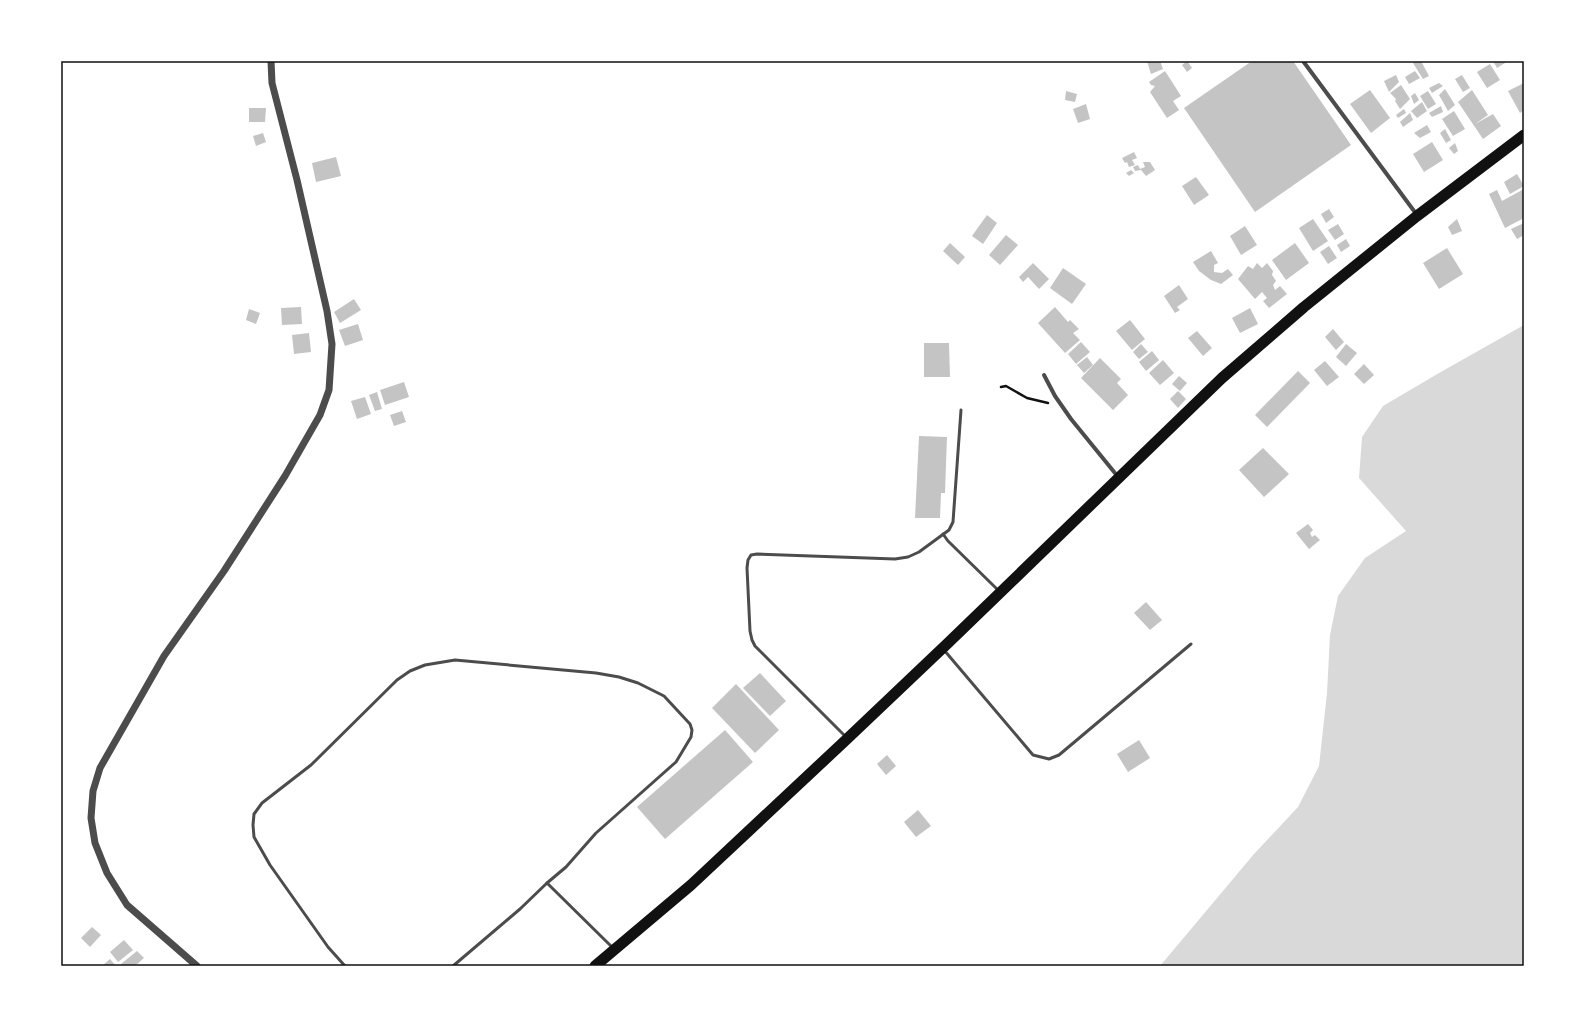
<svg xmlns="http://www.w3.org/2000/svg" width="1585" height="1027" font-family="Manrope,sans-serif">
<rect width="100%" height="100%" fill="#fff"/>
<polygon fill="#d9d9d9" points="1524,325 1524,966 1160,966 1254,854 1298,807 1319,766 1327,693 1330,635 1338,596 1365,558 1406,531 1359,478 1362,437 1383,406 1439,373"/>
<g fill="#c4c4c4">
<polygon points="1147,61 1160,61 1163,69 1151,74"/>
<polygon points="1187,61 1192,68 1187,72 1182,65"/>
<polygon points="1252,61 1293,61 1351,145 1255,212 1184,108"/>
<polygon points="1417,61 1421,61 1429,76 1423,79 1413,63"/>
<polygon points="1493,61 1508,61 1497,68"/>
<polygon points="1490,64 1500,80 1487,88 1477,72"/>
<polygon points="1165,71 1181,96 1173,101 1179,110 1167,118 1150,92 1155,86 1151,85 1149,82"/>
<polygon points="1415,71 1420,78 1409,84 1405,77"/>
<polygon points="1396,75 1399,82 1389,92 1384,81"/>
<polygon points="1462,75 1470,88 1463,92 1455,79"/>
<polygon points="1439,83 1443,86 1432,93 1429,88"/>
<polygon points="1524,83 1524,110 1520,113 1508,91"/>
<polygon points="1401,85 1410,99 1400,109 1395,101 1396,99 1390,93"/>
<polygon points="1445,89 1455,105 1448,111 1439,95"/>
<polygon points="1370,90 1390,118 1371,133 1350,104"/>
<polygon points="1472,90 1488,115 1475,124 1493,114 1501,126 1483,139 1458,102"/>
<polygon points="1066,91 1077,94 1075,102 1065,100"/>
<polygon points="1428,91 1436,104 1428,109 1420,96"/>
<polygon points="1415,93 1419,100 1414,104 1411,96"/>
<polygon points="1422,102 1427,111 1417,118 1411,111"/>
<polygon points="1086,104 1090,119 1078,123 1073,109"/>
<polygon points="1441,106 1443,112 1432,117 1429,113"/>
<polygon points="249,108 266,108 265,122 249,122"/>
<polygon points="1404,109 1406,113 1398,118 1396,115"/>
<polygon points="1454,111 1465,129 1453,136 1442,119"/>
<polygon points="1410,113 1413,120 1403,127 1400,122"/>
<polygon points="1427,125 1431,132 1420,138 1414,133"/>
<polygon points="1445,129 1451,140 1446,143 1440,133"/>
<polygon points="263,133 266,142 256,146 253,136"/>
<polygon points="1432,142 1443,160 1424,172 1413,154"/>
<polygon points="1455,143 1458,151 1454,154 1449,148"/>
<polygon points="1134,152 1137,158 1132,160 1135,165 1129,167 1127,162 1125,163 1122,158"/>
<polygon points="336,157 341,176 316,182 312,163"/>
<polygon points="1143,162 1150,162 1155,170 1146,176 1141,170 1135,171 1133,167 1138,165 1140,169 1145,167"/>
<polygon points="1131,170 1134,173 1129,176 1126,173"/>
<polygon points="1517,174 1524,186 1510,194 1504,182"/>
<polygon points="1196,177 1209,195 1194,205 1182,186"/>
<polygon points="1524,189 1524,218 1505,228 1489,194 1497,190 1502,201"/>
<polygon points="1329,209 1334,217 1326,223 1321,214"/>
<polygon points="987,215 997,223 983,244 972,236"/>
<polygon points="1313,219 1328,241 1313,251 1299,228"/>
<polygon points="1457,219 1462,231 1452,235 1448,227"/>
<polygon points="1524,223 1524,235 1517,239 1511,229"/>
<polygon points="1338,224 1344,234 1335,240 1328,230"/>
<polygon points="1245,226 1257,245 1241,255 1230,236"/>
<polygon points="1006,235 1018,245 1000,265 989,255"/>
<polygon points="1346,239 1350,246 1341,252 1337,245"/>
<polygon points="950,243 965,257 958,265 943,251"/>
<polygon points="1295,243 1309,263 1286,280 1272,260"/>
<polygon points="1329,246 1337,258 1328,264 1320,252"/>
<polygon points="1447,248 1463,274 1439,289 1423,263"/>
<polygon points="1211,251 1218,263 1214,265 1214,272 1222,273 1228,269 1233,275 1221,284 1211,280 1199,271 1193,262"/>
<polygon points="1033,263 1049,279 1039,289 1028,277 1023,282 1019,277"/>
<polygon points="1257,263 1262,268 1267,263 1273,271 1272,275 1276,281 1273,285 1275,290 1280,286 1287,294 1269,308 1263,301 1267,298 1262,292 1255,299 1238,279 1248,266 1253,269"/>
<polygon points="1063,268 1086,284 1072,304 1050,288"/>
<polygon points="1179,285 1188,299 1177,307 1180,310 1175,313 1164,296"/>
<polygon points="354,299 361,310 340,323 334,312"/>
<polygon points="301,307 302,324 282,325 281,308"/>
<polygon points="1055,307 1068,322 1070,320 1079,329 1073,333 1080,340 1065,353 1038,323"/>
<polygon points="1250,308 1258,324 1240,333 1232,318"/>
<polygon points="249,309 260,313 256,324 246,320"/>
<polygon points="1130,320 1145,339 1132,350 1116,331"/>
<polygon points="358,324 363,340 345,346 339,330"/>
<polygon points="1333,329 1344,342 1336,350 1325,337"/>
<polygon points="1197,331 1212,348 1203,356 1188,338"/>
<polygon points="309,333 311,352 294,354 292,335"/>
<polygon points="1081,342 1090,352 1076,364 1068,354"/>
<polygon points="924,343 949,343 950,377 924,377"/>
<polygon points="1141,344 1148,352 1139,359 1133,352"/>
<polygon points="1346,344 1357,353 1346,366 1336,357"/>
<polygon points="1152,351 1159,360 1146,371 1139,362"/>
<polygon points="1087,357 1093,365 1084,373 1077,365"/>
<polygon points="1100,358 1121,379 1117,383 1128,395 1113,410 1081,378"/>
<polygon points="1163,360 1174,373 1160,385 1149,373"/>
<polygon points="1325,361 1339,377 1327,386 1314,370"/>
<polygon points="1364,364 1374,375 1364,384 1354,374"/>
<polygon points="1298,371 1310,383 1267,427 1255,415"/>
<polygon points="1179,376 1187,383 1180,391 1172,384"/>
<polygon points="404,382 409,397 385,405 380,390"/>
<polygon points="1178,391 1186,399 1178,408 1170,399"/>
<polygon points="377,392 382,409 375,411 369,395"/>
<polygon points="365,397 371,414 357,419 351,401"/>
<polygon points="402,411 406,422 394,426 390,415"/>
<polygon points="919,436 947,437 945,493 941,493 940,518 915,518"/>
<polygon points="1263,448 1289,474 1264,497 1239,470"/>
<polygon points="1308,524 1313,530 1310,533 1312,537 1315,535 1320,540 1309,549 1296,533"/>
<polygon points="1146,602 1162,620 1150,630 1134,613"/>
<polygon points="760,673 786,701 770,716 743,688"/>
<polygon points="736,684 779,730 755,753 712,708"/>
<polygon points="725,730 753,762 665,839 637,807"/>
<polygon points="1139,740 1150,758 1128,772 1117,754"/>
<polygon points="887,755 896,766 886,775 877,764"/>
<polygon points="918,810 931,826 916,837 904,822"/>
<polygon points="92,927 101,935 90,947 81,938"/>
<polygon points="124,940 133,950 118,962 110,952"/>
<polygon points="137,951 144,958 135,966 123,966 121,964"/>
<polygon points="110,959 116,966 102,966"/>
</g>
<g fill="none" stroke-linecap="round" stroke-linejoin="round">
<polyline stroke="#111" stroke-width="2.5" points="1001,387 1006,386 1027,398 1048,403"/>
<g stroke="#4c4c4c" stroke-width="3">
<polyline points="943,534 948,541 999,591"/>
<polyline points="944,650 1033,755 1049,759 1059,755 1191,644"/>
<polyline points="846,737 755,646 752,640 750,631 747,568 748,560 751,555 757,554 895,559 908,557 919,552 949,530 953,522 961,410"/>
<polyline points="345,966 328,947 270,865 254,837 253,825 254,814 262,803 311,765 397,680 410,671 425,665 455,660 596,673 619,677 638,683 664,696 690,724 692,730 691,737 676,762 596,833 566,867 547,883"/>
<polyline points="453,966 520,909 547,883 613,948"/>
</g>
<g stroke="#4c4c4c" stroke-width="4">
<polyline points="1303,61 1417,215"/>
<polyline points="1044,375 1055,396 1071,419 1119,478"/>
</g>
<polyline stroke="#4c4c4c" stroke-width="7" points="197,966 127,905 107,873 95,843 91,818 93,791 100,768 164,656 224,571 285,476 320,415 329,390 332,344 327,311 297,180 272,83 271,61"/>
<polyline stroke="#111" stroke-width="11" points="595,966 691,885 848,738 948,643 1222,378 1304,307 1417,216 1524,135"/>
</g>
<rect width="1585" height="1027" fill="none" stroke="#ffffff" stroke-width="124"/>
<rect x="62" y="62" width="1461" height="903" fill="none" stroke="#111" stroke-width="1.5"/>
</svg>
